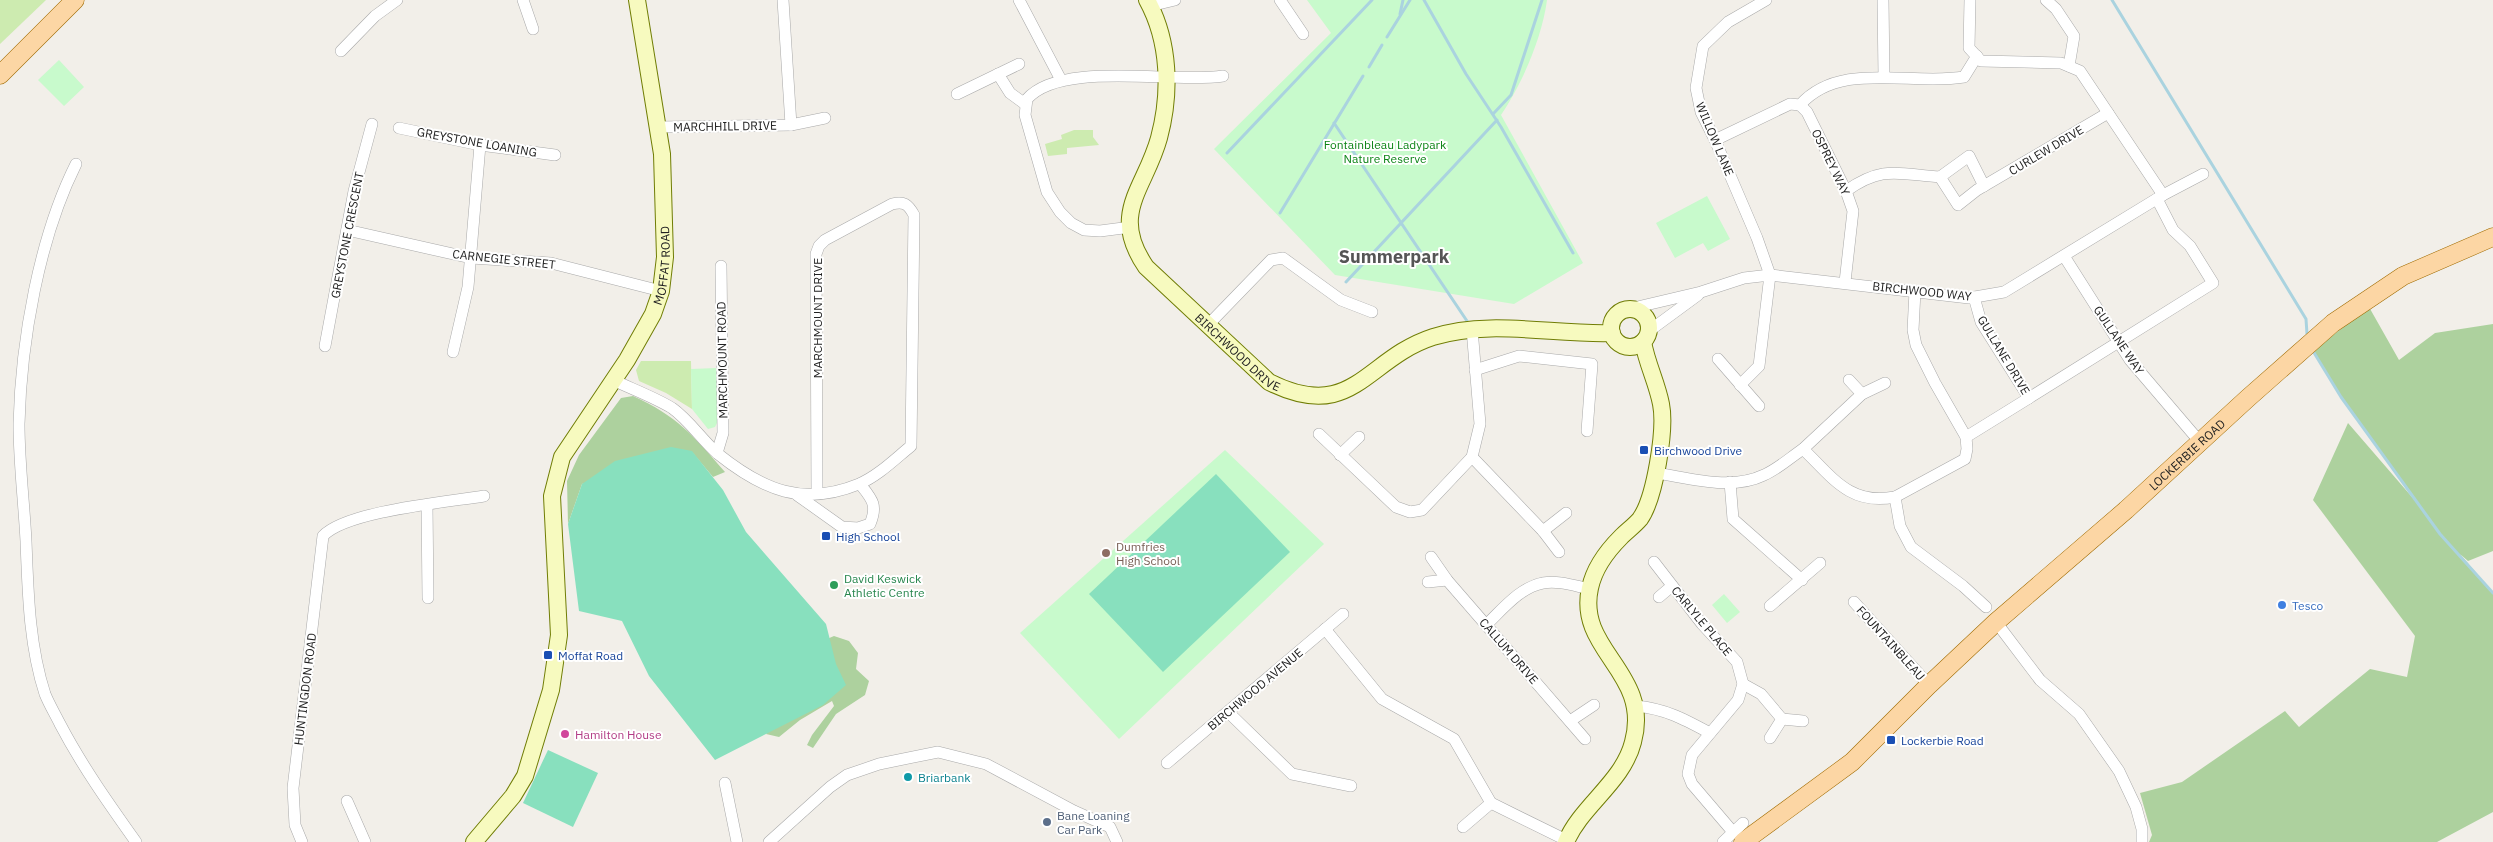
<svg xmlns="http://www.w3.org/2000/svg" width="2493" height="842" font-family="'IBM Plex Sans',sans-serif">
<rect width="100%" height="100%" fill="#f2efe9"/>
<g fill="#cdebb0">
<polygon points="0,0 46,0 0,44"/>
<polygon points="1074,130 1093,130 1093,137 1099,145 1067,148 1067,154 1048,156 1045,144 1062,139 1061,135"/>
<polygon points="641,361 691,361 692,409 666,393 639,381 636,370"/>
</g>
<g fill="#add19e">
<polygon points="2369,307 2399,360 2435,333 2493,324 2493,551 2468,561 2460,554 2493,593 2493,812 2437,842 2149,842 2152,835 2140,793 2182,782 2285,711 2299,727 2370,669 2407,677 2415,636 2313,500 2348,423 2418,504 2341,397 2313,351"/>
<path d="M633,396c44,20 61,40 92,76l-12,5 -21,-25 -110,32 -14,40 -1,-43 12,-26 42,-57z"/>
<polygon points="834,636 849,641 858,653 856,669 869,681 865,695 836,714 813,748 807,745 812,735 834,706 832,701 800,720 779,737 766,734 827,639"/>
</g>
<g fill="#c8facc">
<path d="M1307,0h240c-5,38 -25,84 -46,115l82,148 -69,41 -179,-29 -121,-126 117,-116z"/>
<polygon points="59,60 84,87 64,106 38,80"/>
<polygon points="1707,196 1730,239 1708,251 1703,243 1675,258 1656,223"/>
<polygon points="717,368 717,423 715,427 708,429 692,409 691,369"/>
<polygon points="1225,450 1324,544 1119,739 1020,633"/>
<polygon points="1724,594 1740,612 1727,623 1712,605"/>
</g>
<g fill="#88e0be">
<polygon points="671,447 692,451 723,490 746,532 826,624 836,664 846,685 823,705 715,760 649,676 622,621 579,611 568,524 582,484 615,461"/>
<polygon points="1216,474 1290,552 1163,672 1089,594"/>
<polygon points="548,750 598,773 573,827 523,803"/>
</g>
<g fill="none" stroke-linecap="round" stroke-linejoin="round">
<g stroke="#aad3df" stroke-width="3">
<polyline points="1424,0 1466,74 1501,127 1573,253"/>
<polyline points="2112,0 2306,319 2307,334"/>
<polyline points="1400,14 1403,0"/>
<polyline points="1387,37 1410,0"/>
<polyline points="1369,67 1382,45"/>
<polyline points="1493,114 1511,95 1542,0"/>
<polyline points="1334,123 1467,321"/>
<polyline points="1227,153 1372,0"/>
<polyline points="1280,213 1363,76"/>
<polyline points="1346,282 1497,120"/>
<polyline points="2313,351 2341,397 2440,534 2493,593"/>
</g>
<defs>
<g id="street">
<polyline points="523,0 533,29"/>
<polyline points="783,0 791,125"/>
<polyline points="1019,0 1061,80"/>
<polyline points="1280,0 1303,34"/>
<polyline points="1883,0 1884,77"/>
<polyline points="1970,0 1969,48 1981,61 2061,63 2080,71 2163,195"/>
<polyline points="2046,0 2056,9 2074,36 2069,66"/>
<polyline points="1150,6 1175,0"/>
<polyline points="341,51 375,16 397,0"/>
<polyline points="998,74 1010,93 1025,104"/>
<polyline points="957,94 1019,64"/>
<polyline points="1800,105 1807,112 1846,191 1853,211 1845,282"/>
<polyline points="659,127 791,125 825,118"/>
<polyline points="399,128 480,145 555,155"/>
<path d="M1715,140l75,-36 10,1c40,-45 111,-19 164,-28l13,-21"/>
<path d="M76,164c-37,74 -55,177 -57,260 0,39 5,78 7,117 2,51 3,104 19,153 4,10 10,20 15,30 22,42 49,80 76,118"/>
<polyline points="1940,177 1969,156 1984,186"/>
<path d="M1846,191c37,-26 52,-17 94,-14l18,28 19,-15 131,-77"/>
<path d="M1131,227l-31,4 -16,-1 -13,-7 -11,-11 -13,-20 -22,-77 2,-16c34,-39 147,-15 196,-23"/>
<polyline points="347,230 471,258 551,263 661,291"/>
<polyline points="2064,256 2130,360 2200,442"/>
<polyline points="1974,297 1981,322 2029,398 2213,283 2190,246 2173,230 2157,199"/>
<polyline points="1633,308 1701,292 1744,278 1770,275 1969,298 2004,292 2163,195 2203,174"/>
<polyline points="1208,325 1271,260 1283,258 1341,300 1372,312"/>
<polyline points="1649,331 1698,295"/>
<polyline points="325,346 354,191 372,124"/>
<polyline points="453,352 468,287 480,145"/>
<polyline points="1718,359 1759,406"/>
<polyline points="1475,370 1519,356 1592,364 1587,431"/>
<path d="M613,380c19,9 41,17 59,28 17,12 30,32 46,46 45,36 85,53 141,30 19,-8 36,-25 52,-38l3,-231c-6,-11 -10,-14 -22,-11l-67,36 -6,6 -3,8 1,240"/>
<polyline points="1849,380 1862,394"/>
<polyline points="1740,385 1759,366 1770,275 1757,238 1715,140 1701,112 1696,88 1703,46 1728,22 1766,0"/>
<polyline points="1319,434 1396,507 1410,512 1422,510 1472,457 1480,424 1472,329"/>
<polyline points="1966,437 2029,398"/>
<polyline points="1803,449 1862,394 1885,383"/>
<polyline points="717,453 723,433 721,266"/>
<polyline points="1340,455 1359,437"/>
<polyline points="1472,457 1543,531 1559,552"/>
<path d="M1656,473c34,5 75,18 108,2 14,-6 27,-18 39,-26 29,28 47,57 92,48l70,-38 2,-10 -1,-12 -31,-54 -19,-38 -3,-15 2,-39"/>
<polyline points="1730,482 1733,519 1802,580"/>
<path d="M797,495l45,32 16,1 12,-4c8,-19 2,-25 -10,-40"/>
<polyline points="1895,497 1900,526 1911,547 1963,586 1986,607"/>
<polyline points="427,505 428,598"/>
<polyline points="1543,531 1566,513"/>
<polyline points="1431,557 1447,580 1585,739"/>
<polyline points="1654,562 1702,624 1737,662 1743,684 1738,700 1692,755 1688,774 1692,784 1733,832"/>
<polyline points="1428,582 1447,580"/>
<polyline points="1659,597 1672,586"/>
<polyline points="1854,602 1929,685"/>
<polyline points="1770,606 1820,563"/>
<polyline points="1996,622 2040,680 2079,714 2119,771 2136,807 2142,829 2142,842"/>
<path d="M1486,625c16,-15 34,-38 57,-42 15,-3 32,3 47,6"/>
<polyline points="1325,629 1382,699 1454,739 1491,803 1566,840"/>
<polyline points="1743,684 1761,694 1782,719 1770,738"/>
<path d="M1636,706c30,3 48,13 74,27"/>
<polyline points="1228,712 1292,774 1351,786"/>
<polyline points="1782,719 1803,721"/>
<polyline points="1570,721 1594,705"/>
<polyline points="1167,763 1343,614"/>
<polyline points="725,783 737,842"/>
<polyline points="347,801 365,842"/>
<polyline points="1463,827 1491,803"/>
<path d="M302,842l-7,-17 -2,-37 30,-252c23,-25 125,-34 161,-40"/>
<polyline points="769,842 830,787 847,775 879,764 938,752 986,764 1074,811 1110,827 1117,842"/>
<polyline points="1723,842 1743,823"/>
</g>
<g id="secondary">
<path id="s1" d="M1147,0c23,42 24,93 12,138 -14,51 -50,75 -13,129l123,115c84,42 96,-23 164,-45 57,-18 120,-2 179,-4"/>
<circle cx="1630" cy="328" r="19"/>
<path id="s2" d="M474,842l39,-46 12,-20 26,-86 8,-55 -7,-139 10,-39 65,-97 26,-46 8,-23 4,-34 -3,-103 -25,-154"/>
<path d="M1566,842c15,-36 57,-60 67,-100 19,-70 -57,-91 -43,-154 4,-19 17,-37 31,-51 6,-6 14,-12 19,-18 15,-21 26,-90 21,-115 -4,-21 -14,-40 -18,-62"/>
</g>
<g id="primary">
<polyline points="0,75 75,0"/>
<path id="s3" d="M1743,842l109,-80 77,-77 67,-63 130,-112 122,-112 85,-75 70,-47 90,-39"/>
</g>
</defs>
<use href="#street" stroke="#a9a9a9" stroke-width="12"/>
<use href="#secondary" stroke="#707d05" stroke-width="18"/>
<use href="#primary" stroke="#a06b00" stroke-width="19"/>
<use href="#street" stroke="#fff" stroke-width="11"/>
<use href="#secondary" stroke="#f7fabf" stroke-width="16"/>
<use href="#primary" stroke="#fcd6a4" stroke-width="18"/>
</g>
<g fill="#1a4fb4" stroke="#fff" stroke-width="2">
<rect x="1639" y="445" width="10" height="10" rx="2.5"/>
<rect x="821" y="531" width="10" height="10" rx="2.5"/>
<rect x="543" y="650" width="10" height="10" rx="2.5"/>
<rect x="1886" y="735" width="10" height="10" rx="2.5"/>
</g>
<circle fill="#8d6e63" stroke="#fff" stroke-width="2" cx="1106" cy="553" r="5"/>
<circle fill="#2e9e5b" stroke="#fff" stroke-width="2" cx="834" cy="585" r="5"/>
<circle fill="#3f7fe0" stroke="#fff" stroke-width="2" cx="2282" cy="605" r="5"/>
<circle fill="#d1479c" stroke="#fff" stroke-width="2" cx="565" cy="734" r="5"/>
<circle fill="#0f9aa8" stroke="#fff" stroke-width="2" cx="908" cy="777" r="5"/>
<circle fill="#5c6f8a" stroke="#fff" stroke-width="2" cx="1047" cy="822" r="5"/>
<g text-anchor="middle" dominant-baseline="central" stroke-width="4" stroke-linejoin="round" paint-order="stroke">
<g font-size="12" fill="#222" stroke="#fff">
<text transform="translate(725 126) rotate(-1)">MARCHHILL DRIVE</text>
<text transform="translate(1715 139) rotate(67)">WILLOW LANE</text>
<text transform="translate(477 142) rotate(10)">GREYSTONE LOANING</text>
<text transform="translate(2046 150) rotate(-31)">CURLEW DRIVE</text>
<text transform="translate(1831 162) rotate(64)">OSPREY WAY</text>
<text transform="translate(347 235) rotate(-79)">GREYSTONE CRESCENT</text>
<text transform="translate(504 259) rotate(6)">CARNEGIE STREET</text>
<text stroke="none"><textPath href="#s2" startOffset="628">MOFFAT ROAD</textPath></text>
<text transform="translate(1922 291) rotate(6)">BIRCHWOOD WAY</text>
<text transform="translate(817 318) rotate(-90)">MARCHMOUNT DRIVE</text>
<text transform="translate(2119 340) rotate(56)">GULLANE WAY</text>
<text stroke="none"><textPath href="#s1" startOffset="405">BIRCHWOOD DRIVE</textPath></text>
<text transform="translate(2004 355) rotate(59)">GULLANE DRIVE</text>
<text transform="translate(722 360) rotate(-91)">MARCHMOUNT ROAD</text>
<text stroke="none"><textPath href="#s3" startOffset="590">LOCKERBIE ROAD</textPath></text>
<text transform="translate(1702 621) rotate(50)">CARLYLE PLACE</text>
<text transform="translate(1891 643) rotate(48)">FOUNTAINBLEAU</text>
<text transform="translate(1509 651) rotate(49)">CALLUM DRIVE</text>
<text transform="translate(305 689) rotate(-83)">HUNTINGDON ROAD</text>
<text transform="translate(1255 689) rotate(-40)">BIRCHWOOD AVENUE</text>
</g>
<g font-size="12" fill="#0c8416" stroke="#fff">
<text x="1385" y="144">Fontainbleau Ladypark<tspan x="1385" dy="14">Nature Reserve</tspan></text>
</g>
<g font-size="12" fill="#164399" stroke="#fff" text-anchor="start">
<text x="1654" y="450">Birchwood Drive</text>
<text x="836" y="536">High School</text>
<text x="558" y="655">Moffat Road</text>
<text x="1901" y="740">Lockerbie Road</text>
</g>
<g font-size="12" fill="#785e54" stroke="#fff" text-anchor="start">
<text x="1116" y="546">Dumfries<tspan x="1116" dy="14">High School</tspan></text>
</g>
<g font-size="12" fill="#27864d" stroke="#fff" text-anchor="start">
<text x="844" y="578">David Keswick<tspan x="844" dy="14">Athletic Centre</tspan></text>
</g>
<g font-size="12" fill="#366cbe" stroke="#fff" text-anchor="start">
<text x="2292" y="605">Tesco</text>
</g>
<g font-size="12" fill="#b23c85" stroke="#fff" text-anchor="start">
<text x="575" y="734">Hamilton House</text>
</g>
<g font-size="12" fill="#0d838f" stroke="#fff" text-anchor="start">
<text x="918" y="777">Briarbank</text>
</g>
<g font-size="12" fill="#4e5e75" stroke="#fff" text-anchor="start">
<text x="1057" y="815">Bane Loaning<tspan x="1057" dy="14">Car Park</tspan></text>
</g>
<g font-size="18" font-weight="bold" fill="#555" stroke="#fff">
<text x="1394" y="256">Summerpark</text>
</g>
</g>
</svg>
